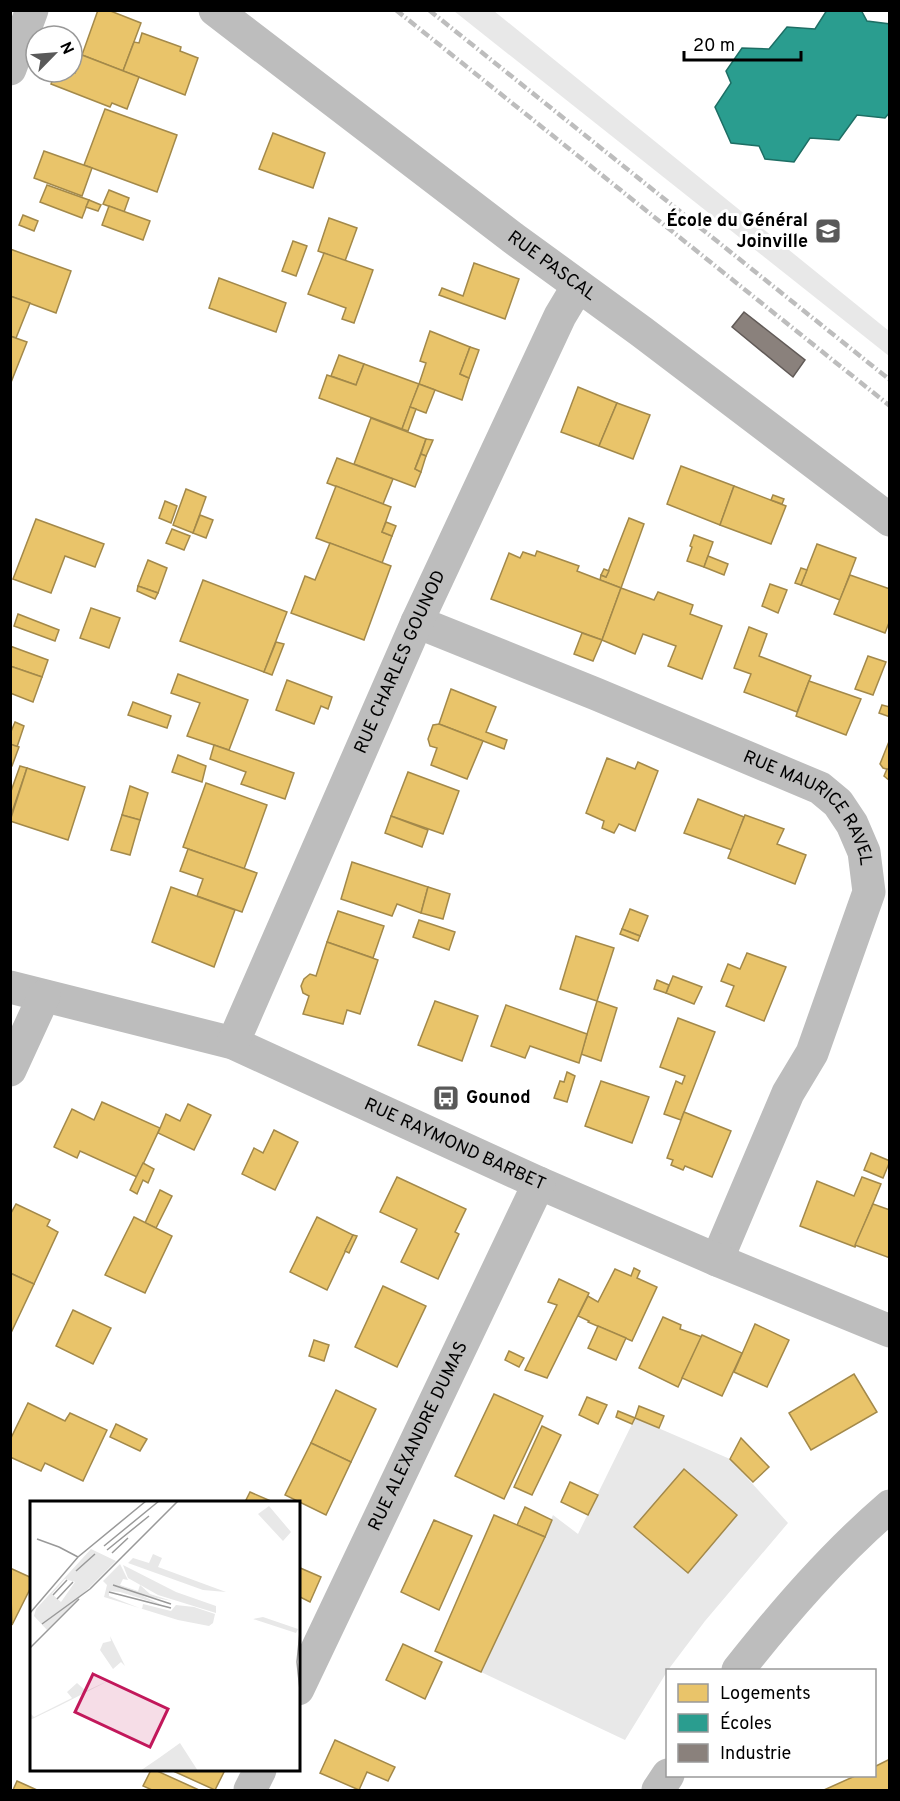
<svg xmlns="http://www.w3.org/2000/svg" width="900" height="1801" font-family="Overpass,sans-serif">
<rect width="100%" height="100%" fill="#fff"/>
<g fill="#e8e8e8">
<polygon points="454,11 494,11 889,331 889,356"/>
<polygon points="635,1418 730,1459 788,1523 705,1621 668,1670 625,1740 481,1672 553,1515 578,1534"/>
</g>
<g fill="#e9c46a" stroke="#a3894a" stroke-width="1.5">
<polygon points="98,10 108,10 141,23 123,71 82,55"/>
<polygon points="142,33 181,47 180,51 198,58 185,95 123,71 134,42 139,43"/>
<polygon points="82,55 139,77 127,109 112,103 110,107 51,84 55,72 75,73"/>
<polygon points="105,109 177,135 157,192 84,165"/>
<polygon points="273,133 325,153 313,188 259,169"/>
<polygon points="44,151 92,168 82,196 34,178"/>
<polygon points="47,185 89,200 82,218 40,202"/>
<polygon points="109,190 129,198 124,212 103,204"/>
<polygon points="89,200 101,205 98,211 86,207"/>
<polygon points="109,206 150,221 143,240 102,225"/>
<polygon points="23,215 38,221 34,231 19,225"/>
<polygon points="329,218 357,228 345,261 318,251"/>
<polygon points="293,241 307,246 296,276 282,271"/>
<polygon points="10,249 71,271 56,313 10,296"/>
<polygon points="324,253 373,270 354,323 342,319 346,308 308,294"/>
<polygon points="474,263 519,279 505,319 439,295 442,288 463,296"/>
<polygon points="219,278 286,303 276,332 209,308"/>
<polygon points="10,296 30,303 16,338 10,336"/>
<polygon points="430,331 470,347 460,374 469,378 462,400 419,384 426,363 420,361"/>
<polygon points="10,336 27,342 10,385"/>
<polygon points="470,347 479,350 469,378 460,374"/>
<polygon points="339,355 364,364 356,385 331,376"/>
<polygon points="364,364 419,384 402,429 319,398 327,375 356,385"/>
<polygon points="419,384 435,390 426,413 410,407"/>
<polygon points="578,387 617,403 599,446 561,432"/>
<polygon points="617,403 650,415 633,459 599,446"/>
<polygon points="410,407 416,409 408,431 402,429"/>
<polygon points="371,418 426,439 415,469 421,472 415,487 354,464"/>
<polygon points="426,439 433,440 426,456 421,454"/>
<polygon points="421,454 426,456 421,472 415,469"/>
<polygon points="337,458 393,479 383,504 327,483"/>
<polygon points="681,466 734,486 720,525 667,504"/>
<polygon points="336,486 391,507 382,532 392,536 382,563 316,538"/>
<polygon points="734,486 786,506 771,544 720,525"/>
<polygon points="186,489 206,497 193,533 173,525"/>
<polygon points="773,495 784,499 782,504 771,500"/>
<polygon points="165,501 177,506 171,523 159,518"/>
<polygon points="200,515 213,520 206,538 193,533"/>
<polygon points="629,518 644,524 621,588 600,580 601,575 606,577"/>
<polygon points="36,519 104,544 95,567 65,556 51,593 13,579"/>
<polygon points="386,522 396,526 392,536 382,532"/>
<polygon points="172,529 190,536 184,550 166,543"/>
<polygon points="694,535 713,542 704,567 687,561 692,547 690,546"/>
<polygon points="330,543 391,566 364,640 291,613 305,576 315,580"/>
<polygon points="817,544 856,558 840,600 801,585"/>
<polygon points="537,551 579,566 577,571 621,588 602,640 491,599 509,553 520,558 523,552 535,556"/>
<polygon points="708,556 728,564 724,575 704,567"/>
<polygon points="148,560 167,568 158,593 138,586"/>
<polygon points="801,568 807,570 801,585 795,583"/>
<polygon points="604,569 609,571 606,577 601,575"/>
<polygon points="850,575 890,589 890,620 885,633 834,614"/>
<polygon points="203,580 287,612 264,672 180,641"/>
<polygon points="770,584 787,590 778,613 762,606"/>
<polygon points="138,586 158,593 155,599 137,591"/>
<polygon points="621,588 654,600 658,592 693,605 690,614 722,626 702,679 668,666 676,646 643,634 635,654 602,640"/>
<polygon points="91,608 120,618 109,648 80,638"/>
<polygon points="18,614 59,630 55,641 14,626"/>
<polygon points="749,627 767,634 759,656 811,676 797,712 744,692 751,674 734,668"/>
<polygon points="582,633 602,640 593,661 574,654"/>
<polygon points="276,642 284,644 272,675 264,672"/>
<polygon points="10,646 48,660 42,677 10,666"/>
<polygon points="868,656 886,662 873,695 855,689"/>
<polygon points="10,666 42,677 33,702 10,693"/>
<polygon points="178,674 248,700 229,750 187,736 200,703 171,693"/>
<polygon points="287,680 332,697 328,709 321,706 314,724 276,710"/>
<polygon points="809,681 861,699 846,735 796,716"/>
<polygon points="451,689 496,707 486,732 507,740 504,749 439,724"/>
<polygon points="133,702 171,716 167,728 128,715"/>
<polygon points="882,705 890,707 890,717 879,713"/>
<polygon points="15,722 24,726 17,747 10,744 10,734"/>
<polygon points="439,724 483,741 467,779 431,765 437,748 430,746 428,739 433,725"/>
<polygon points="890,739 890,770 883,768 880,764"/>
<polygon points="10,744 19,747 12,766 10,766"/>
<polygon points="214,745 294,773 285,799 241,784 246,772 210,759"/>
<polygon points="178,755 206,766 202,782 172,772"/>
<polygon points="607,758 635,769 638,762 658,771 635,831 619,824 614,833 602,828 604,821 586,813"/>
<polygon points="20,766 27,768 10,818 10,794"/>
<polygon points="27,768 85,787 68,840 10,821"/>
<polygon points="887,769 890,770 890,781 884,776"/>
<polygon points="408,772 459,791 443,834 391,816"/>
<polygon points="206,783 267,805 244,869 183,847"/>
<polygon points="130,786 148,793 140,820 122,815"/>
<polygon points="698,799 744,817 732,850 684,833"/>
<polygon points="122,815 140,820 130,855 111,850"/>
<polygon points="745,815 784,829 777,844 806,855 795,884 728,858"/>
<polygon points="391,816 428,830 422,847 385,833"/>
<polygon points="188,849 257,873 242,912 197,896 203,879 180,871"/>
<polygon points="352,862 428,887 421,913 397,904 392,916 341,899"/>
<polygon points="171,887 235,910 214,967 152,942"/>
<polygon points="428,887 450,894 443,919 421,913"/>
<polygon points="630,909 648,916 640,936 622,929"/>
<polygon points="338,911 384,926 373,958 327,942"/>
<polygon points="419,920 455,932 449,950 413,937"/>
<polygon points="622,929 640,936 638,941 620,934"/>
<polygon points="576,936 614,948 597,1001 560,989"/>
<polygon points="327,942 378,960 360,1014 347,1010 343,1024 303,1014 309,996 303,993 301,986 304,979 310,974 316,976"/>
<polygon points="747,953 786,967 764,1021 726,1006 734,986 721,981 728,964 740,969"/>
<polygon points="673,976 702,987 694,1004 666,993"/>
<polygon points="657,980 669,985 666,993 654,989"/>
<polygon points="435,1001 478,1016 462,1061 418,1045"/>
<polygon points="597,1001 617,1008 601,1061 581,1054"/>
<polygon points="506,1005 587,1034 579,1063 530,1046 525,1058 491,1046"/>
<polygon points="678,1018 715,1032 681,1120 664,1114 676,1081 682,1084 685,1076 660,1067"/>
<polygon points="567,1072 575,1076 567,1102 554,1098 560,1081 564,1082"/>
<polygon points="601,1081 649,1097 632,1143 585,1126"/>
<polygon points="102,1102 160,1128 137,1177 80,1151 77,1158 54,1147 72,1109 94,1120"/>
<polygon points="188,1104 211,1115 194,1150 158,1133 166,1114 180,1121"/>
<polygon points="684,1112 731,1131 712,1177 685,1166 683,1170 671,1165 673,1160 667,1158"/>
<polygon points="274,1130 298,1142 275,1190 242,1174 254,1148 263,1153"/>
<polygon points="871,1153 890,1161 883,1178 864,1170"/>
<polygon points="143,1163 154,1169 148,1183 143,1180 137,1194 130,1190"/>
<polygon points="397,1177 466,1209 455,1232 459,1234 438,1279 401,1262 417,1229 380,1212"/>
<polygon points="862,1177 881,1184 855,1247 800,1226 817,1181 854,1196"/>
<polygon points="160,1190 172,1196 156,1228 145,1223"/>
<polygon points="16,1204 50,1220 47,1226 58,1232 34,1284 10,1273 10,1215"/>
<polygon points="873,1204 890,1210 890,1258 855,1245"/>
<polygon points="134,1217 172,1236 145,1293 105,1275"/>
<polygon points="317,1217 353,1235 327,1290 290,1272"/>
<polygon points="353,1235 357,1236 349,1253 345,1251"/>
<polygon points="634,1268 640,1271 637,1278 657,1287 632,1341 588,1322 589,1321 578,1316 588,1296 598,1302 615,1269 631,1276"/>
<polygon points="10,1273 34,1284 10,1335"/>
<polygon points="559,1279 589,1293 547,1378 525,1370 557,1305 548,1302"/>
<polygon points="383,1286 426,1306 397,1367 355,1347"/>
<polygon points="73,1310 111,1328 93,1364 56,1346"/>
<polygon points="663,1317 681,1325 680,1329 702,1337 678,1387 639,1368"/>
<polygon points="755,1324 789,1340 767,1387 734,1372"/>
<polygon points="598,1326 626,1338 616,1360 588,1348"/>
<polygon points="702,1335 742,1353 722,1396 682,1378"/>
<polygon points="314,1340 329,1345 324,1361 309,1356"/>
<polygon points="509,1351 524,1358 519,1367 505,1360"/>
<polygon points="854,1374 877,1412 811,1450 789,1413"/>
<polygon points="336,1390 376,1409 351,1462 311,1443"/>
<polygon points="494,1394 543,1416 504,1499 455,1476"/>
<polygon points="587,1397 607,1405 598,1424 579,1415"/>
<polygon points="28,1403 65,1421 70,1413 107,1430 83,1481 45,1463 41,1471 10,1457 10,1440"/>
<polygon points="639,1406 664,1416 659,1428 635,1418"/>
<polygon points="618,1411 635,1418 632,1424 616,1417"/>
<polygon points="116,1424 147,1439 140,1451 110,1437"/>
<polygon points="542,1426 561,1435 532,1495 514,1487"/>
<polygon points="741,1438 769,1467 753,1482 730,1459"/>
<polygon points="311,1443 351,1462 326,1515 285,1495"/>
<polygon points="684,1469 737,1515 688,1573 634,1527"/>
<polygon points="570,1482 598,1495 588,1515 561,1502"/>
<polygon points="250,1492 273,1502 245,1502"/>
<polygon points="525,1507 552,1520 545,1537 517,1525"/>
<polygon points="494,1515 545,1537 481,1672 435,1651"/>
<polygon points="434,1520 472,1536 439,1610 401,1592"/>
<polygon points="298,1567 321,1577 310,1602 298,1596"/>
<polygon points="10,1568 32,1578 32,1585 12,1625"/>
<polygon points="403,1644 442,1662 425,1699 386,1680"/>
<polygon points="335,1740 395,1767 388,1781 367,1772 359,1790 320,1773"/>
<polygon points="890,1759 890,1790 824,1790 855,1776 874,1776 874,1767"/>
<polygon points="151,1770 155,1770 199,1790 152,1790 143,1786"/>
<polygon points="171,1770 225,1770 215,1790"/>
<polygon points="17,1781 37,1790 13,1790"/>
</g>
<polygon fill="#2a9d8f" stroke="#1d6e64" stroke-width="1.5" points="827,10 861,10 867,21 890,24 890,112 885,118 857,115 839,140 810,138 794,162 765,159 759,146 731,143 715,107 731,83 726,71 742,48 769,49 787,27 815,29"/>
<polygon fill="#8a817c" stroke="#615a57" stroke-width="1.5" points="744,312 805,360 793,377 732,327"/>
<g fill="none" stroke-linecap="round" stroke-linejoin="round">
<g stroke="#bdbdbd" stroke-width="33">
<path id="s1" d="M215,10l298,228 129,94 248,188"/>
<polyline points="10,69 32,10"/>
<path id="s2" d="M417,622l179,72 224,94 18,15 14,21 12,28 5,40 -57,161 -24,40 -71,167"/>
<path id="s3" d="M10,987l223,56 306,140 178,77 173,71"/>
<path id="s4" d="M233,1043l184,-421 143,-306 18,-30"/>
<polyline points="10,1070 44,996"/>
<path d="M738,1670c46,-58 95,-115 152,-164"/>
<path id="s5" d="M298,1689l241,-506"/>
<polyline points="250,1790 260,1770"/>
<polyline points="658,1790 668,1775"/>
</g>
<g stroke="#bdbdbd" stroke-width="4.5" stroke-dasharray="9 3 1.5 3" stroke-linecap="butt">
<polyline points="396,10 890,406"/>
<polyline points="429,10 890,380"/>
</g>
</g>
<defs>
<symbol id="school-square" viewBox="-11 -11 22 22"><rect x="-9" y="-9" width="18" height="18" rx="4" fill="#595959" stroke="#fff"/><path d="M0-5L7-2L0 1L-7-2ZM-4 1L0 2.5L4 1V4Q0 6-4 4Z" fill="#fff"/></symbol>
<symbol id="bus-square" viewBox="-11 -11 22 22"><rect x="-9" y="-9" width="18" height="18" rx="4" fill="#595959" stroke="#fff"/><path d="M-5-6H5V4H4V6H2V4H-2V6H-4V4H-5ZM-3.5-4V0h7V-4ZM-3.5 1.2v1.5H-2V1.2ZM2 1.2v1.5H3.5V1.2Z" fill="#fff"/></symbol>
</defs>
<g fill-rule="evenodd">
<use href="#school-square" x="813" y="216" width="30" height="30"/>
<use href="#bus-square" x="431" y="1083" width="30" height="30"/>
</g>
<g text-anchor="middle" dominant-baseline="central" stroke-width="6" stroke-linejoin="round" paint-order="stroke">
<g font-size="18" font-weight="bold" fill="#000" stroke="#fff" text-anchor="end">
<text x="808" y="221">École du Général<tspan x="808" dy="21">Joinville</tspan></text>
<text x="466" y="1098" text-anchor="start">Gounod</text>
</g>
<g font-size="18" fill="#000" stroke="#fff">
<text stroke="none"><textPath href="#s1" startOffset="423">RUE PASCAL</textPath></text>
<text stroke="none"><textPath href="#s4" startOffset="416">RUE CHARLES GOUNOD</textPath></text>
<text stroke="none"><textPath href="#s2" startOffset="441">RUE MAURICE RAVEL</textPath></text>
<text stroke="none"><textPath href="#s3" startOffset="474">RUE RAYMOND BARBET</textPath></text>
<text stroke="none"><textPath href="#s5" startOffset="280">RUE ALEXANDRE DUMAS</textPath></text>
</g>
</g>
<g transform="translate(30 1501)">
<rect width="270" height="270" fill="#fff"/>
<path d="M239,5l22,26 -8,9 -25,-27zM61,48l25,12 -69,69 -13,-14 2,-7zM35,78l10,3 -14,20 -9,-8zM123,53l9,4 -4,9 68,25 -23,-2 -75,-27 5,-5 16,5zM90,63l8,16 -5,-1 -3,6 18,6 2,-6 10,9 22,7 -31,-6 21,10 -42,-13 -11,-1v5l33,13 1,-5 28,7 5,-6 18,2 21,7 -2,9 -4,3 -31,-6 -74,-23 3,-12 -4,-4zM93,64l53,27 40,14v7l-58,-18 -30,-17zM233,116l35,12 -2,4 -43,-14zM80,135l15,30 -4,-4 -8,7 -13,-19 3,-7 8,-2zM82,178l-53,27 -29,14v-7l4,4 38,-19 -5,-6 10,-9 9,8zM150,242l18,28h-58l19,-13z" fill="#e8e8e8" fill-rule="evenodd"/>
<path fill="none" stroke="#999" stroke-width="1.5" d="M7,38l22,8M74,45l55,-45M29,46l19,10M77,49l42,-34M82,52l16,-15M46,70l19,-17M83,84l58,19M60,88l88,-88M79,91l62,16M23,94l14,-15M27,98l16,-17M0,112l48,-56 68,-56M12,123l48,-35M270,131l-3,30 3,28M0,147l49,-49"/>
<path fill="#c2185b" fill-opacity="0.15" stroke="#c2185b" stroke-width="3" d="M63,173l75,35 -18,38 -75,-35z"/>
<rect width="270" height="270" fill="none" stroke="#000" stroke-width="3"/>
</g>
<rect width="900" height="1801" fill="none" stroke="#000000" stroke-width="24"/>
<rect x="666" y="1669" width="210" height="108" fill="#ffffff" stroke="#999999" stroke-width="1.5"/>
<rect x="678" y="1684" width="30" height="18" fill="#e9c46a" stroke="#999999" stroke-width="1.5"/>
<text x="720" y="1699" font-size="18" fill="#000000">Logements</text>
<rect x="678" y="1714" width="30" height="18" fill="#2a9d8f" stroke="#999999" stroke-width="1.5"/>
<text x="720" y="1729" font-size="18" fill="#000000">Écoles</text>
<rect x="678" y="1744" width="30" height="18" fill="#8a817c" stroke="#999999" stroke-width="1.5"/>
<text x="720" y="1759" font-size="18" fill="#000000">Industrie</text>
<g transform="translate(54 54) rotate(65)"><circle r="28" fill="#ffffff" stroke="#999999" stroke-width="1.5"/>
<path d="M0-4.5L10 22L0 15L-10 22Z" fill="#595959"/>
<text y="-9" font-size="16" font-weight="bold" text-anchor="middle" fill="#000000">N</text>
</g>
<path d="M684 51v9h117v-9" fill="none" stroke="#000000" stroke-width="3"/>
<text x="693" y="51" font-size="18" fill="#000000" stroke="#ffffff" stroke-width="4.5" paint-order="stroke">20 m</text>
</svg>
